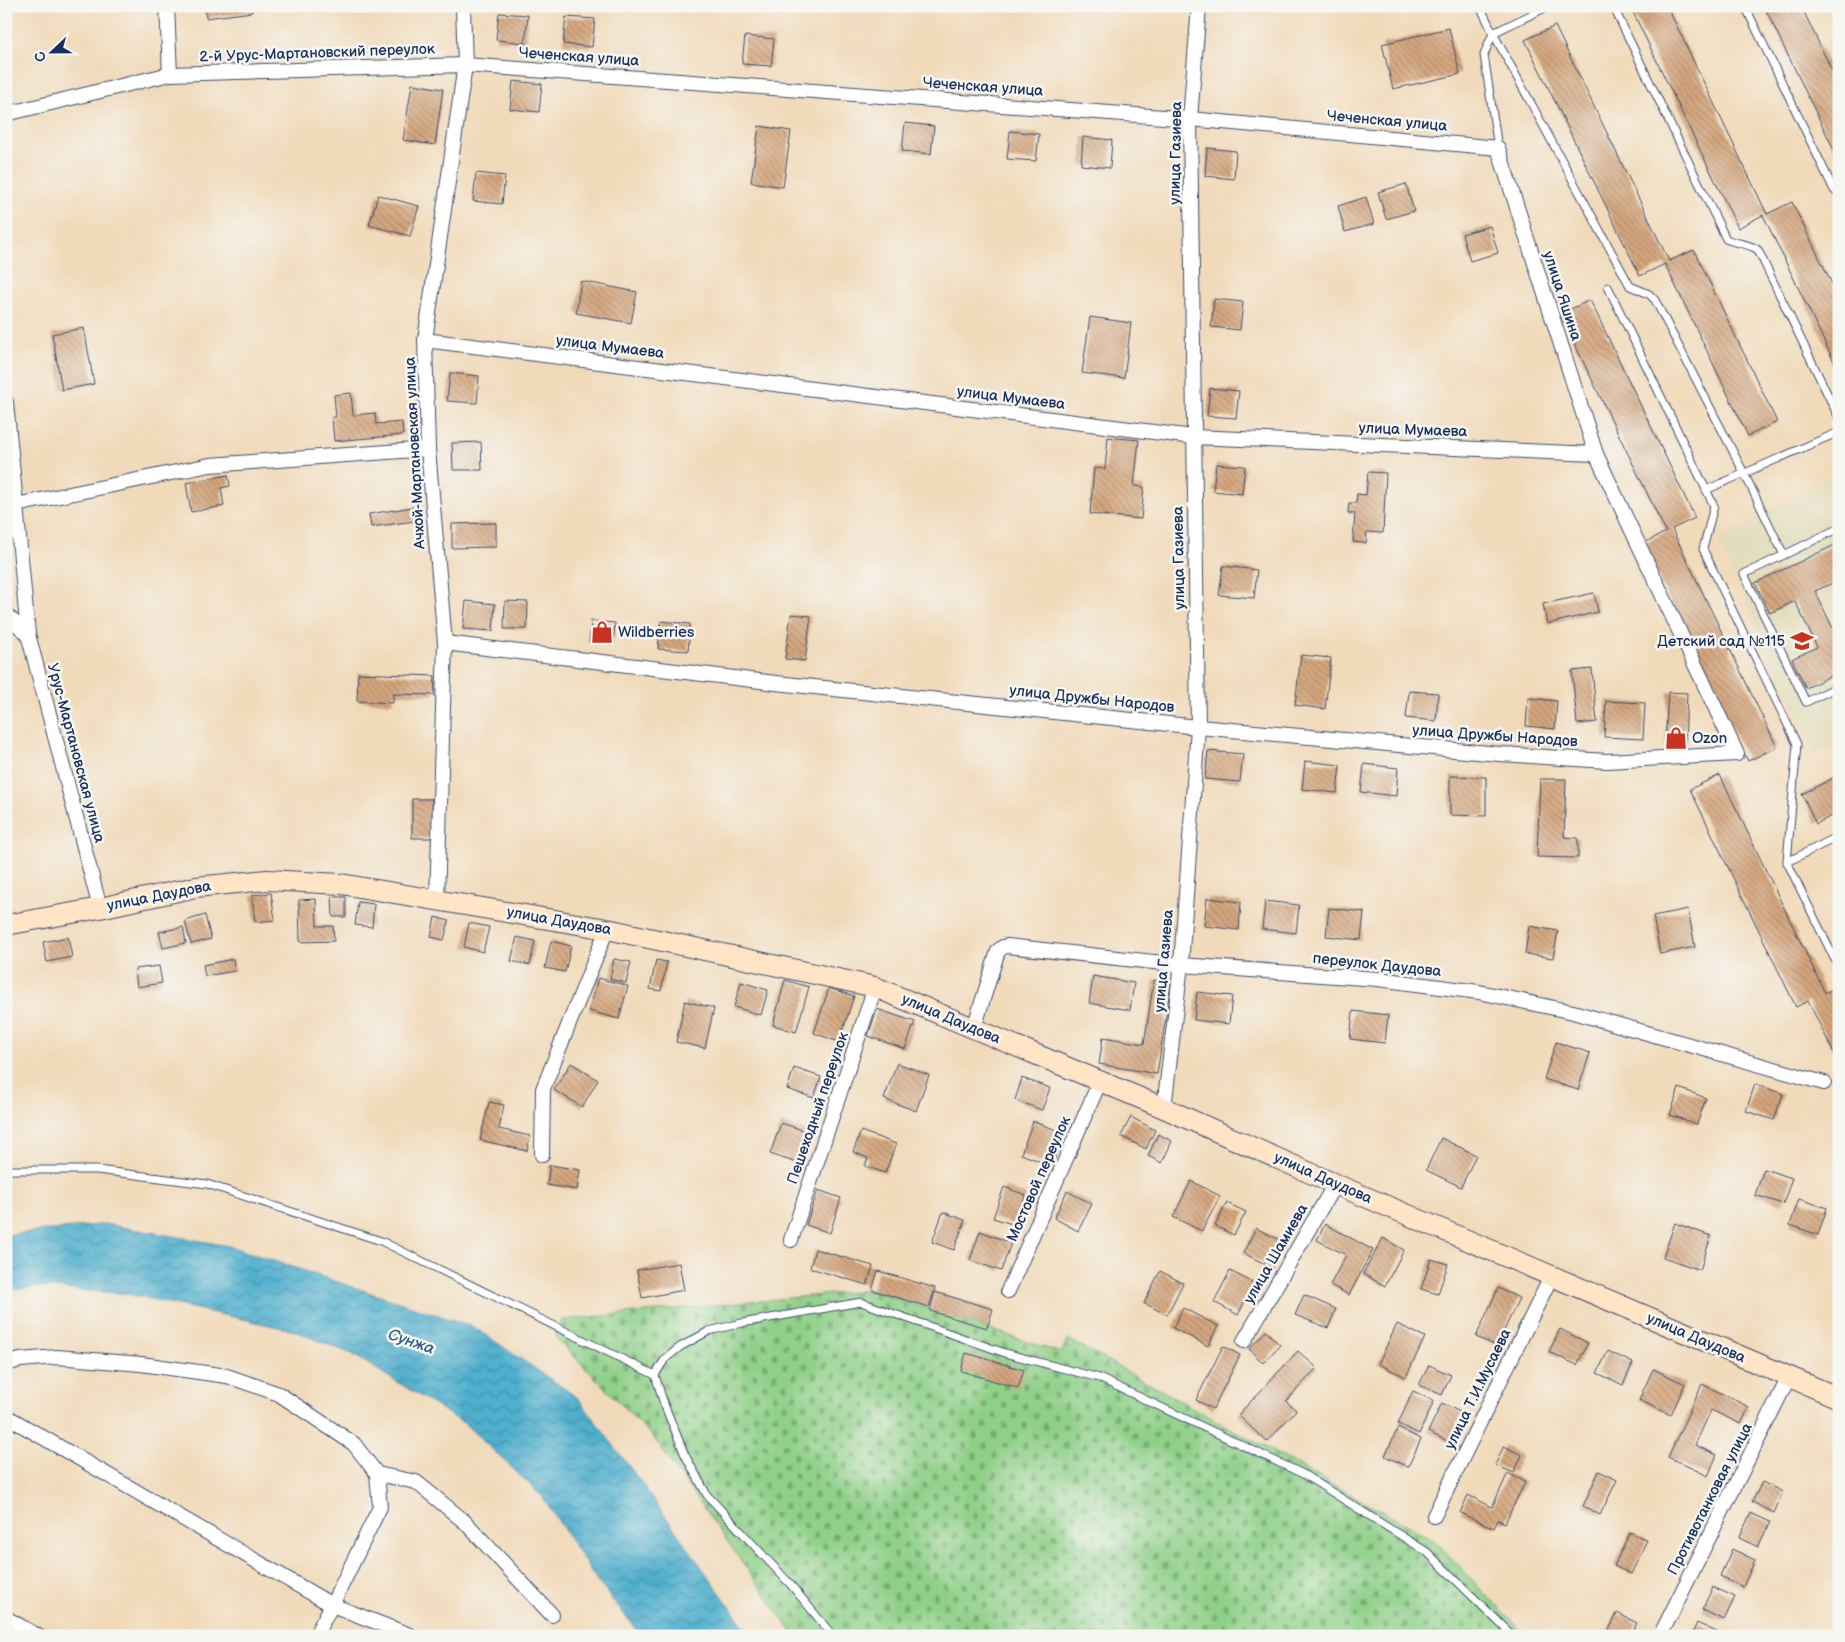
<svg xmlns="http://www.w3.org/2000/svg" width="1845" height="1642" font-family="'Balsamiq Sans',sans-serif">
<defs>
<pattern id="cemetery-stones" width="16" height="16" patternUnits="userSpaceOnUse" patternTransform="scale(1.25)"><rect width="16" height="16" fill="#8fd088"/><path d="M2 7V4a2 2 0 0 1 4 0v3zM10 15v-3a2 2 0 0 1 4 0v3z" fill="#74a972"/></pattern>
<pattern id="water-waves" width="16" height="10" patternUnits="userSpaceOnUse" patternTransform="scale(1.25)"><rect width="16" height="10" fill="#4fafcd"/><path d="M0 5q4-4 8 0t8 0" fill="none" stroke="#418faa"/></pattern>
<pattern id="building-back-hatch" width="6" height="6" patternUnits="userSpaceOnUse" patternTransform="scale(1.25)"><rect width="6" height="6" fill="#d5a67e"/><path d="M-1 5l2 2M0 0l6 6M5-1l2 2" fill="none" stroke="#ac886a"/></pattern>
</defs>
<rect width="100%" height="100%" fill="#f6f6f2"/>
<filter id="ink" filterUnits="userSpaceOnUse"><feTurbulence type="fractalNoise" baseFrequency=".02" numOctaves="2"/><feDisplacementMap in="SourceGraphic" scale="10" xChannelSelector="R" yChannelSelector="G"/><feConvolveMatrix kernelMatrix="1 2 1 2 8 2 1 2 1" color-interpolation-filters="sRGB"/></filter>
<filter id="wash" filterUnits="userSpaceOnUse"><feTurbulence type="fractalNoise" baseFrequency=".0096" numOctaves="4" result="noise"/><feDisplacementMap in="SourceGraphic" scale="20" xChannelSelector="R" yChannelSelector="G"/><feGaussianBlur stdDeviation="1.12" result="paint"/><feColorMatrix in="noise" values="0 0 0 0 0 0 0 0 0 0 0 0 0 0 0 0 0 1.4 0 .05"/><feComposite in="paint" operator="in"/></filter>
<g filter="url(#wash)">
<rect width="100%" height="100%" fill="#f1daba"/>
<polygon fill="#e2dcba" points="1839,474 1839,743 1816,754 1718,540"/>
<polygon fill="url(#cemetery-stones)" stroke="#558073" points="872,1290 1061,1353 1068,1339 1434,1540 1526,1636 795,1636 652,1436 555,1337 562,1320"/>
<polygon fill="url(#water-waves)" stroke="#356f96" points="105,1224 229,1246 474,1327 578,1398 643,1485 751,1636 642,1636 598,1582 542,1496 465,1424 352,1354 292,1330 128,1294 41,1287 6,1290 6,1235"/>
<g id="blocks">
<g fill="url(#building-back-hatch)">
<polygon points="205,6 251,6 252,12 206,18"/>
<polygon points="1630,6 1667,6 1767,214 1792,202 1839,298 1839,372 1763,215 1738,228"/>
<polygon points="1764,6 1801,6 1839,85 1839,160"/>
<polygon points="499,13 528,15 525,43 496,40"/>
<polygon points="566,17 595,19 592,47 563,44"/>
<polygon points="1555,26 1669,261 1694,250 1777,422 1748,436 1665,264 1640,276 1525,40"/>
<polygon points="1449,28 1460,74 1393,89 1382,44"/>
<polygon points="745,36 774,39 771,66 742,64"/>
<polygon points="513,81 542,84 539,112 510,109"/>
<polygon points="412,84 443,89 435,145 403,140"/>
<polygon points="905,123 934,126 931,154 902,151"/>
<polygon points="759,126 791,131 783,187 751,182"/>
<polygon points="1010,131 1039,134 1036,161 1007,159"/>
<polygon points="1083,137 1112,140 1110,168 1081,165"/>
<polygon points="1207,148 1236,151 1234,179 1205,176"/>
<polygon points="476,173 505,176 502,204 473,201"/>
<polygon points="1406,184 1414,211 1386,219 1378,192"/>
<polygon points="378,195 419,206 410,236 369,225"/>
<polygon points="1366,197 1374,224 1345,232 1338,206"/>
<polygon points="1490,226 1498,253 1470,261 1462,234"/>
<polygon points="581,281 637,292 631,323 576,313"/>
<polygon points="1214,299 1243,302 1240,330 1211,327"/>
<polygon points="1590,300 1695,518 1672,529 1777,747 1748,761 1642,544 1666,532 1560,314"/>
<polygon points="1090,317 1131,323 1124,378 1082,373"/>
<polygon points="84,328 94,384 62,390 52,334"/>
<polygon points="450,373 479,376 477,403 447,401"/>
<polygon points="1210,388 1239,391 1236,418 1207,416"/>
<polygon points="351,393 353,415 375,413 376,424 402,422 403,435 334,441 332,417 336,417 334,395"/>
<polygon points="1108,437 1139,440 1134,486 1144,487 1141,519 1090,514 1094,468 1105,469"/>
<polygon points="481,442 482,470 453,470 452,443"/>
<polygon points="1216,464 1245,466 1242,494 1213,491"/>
<polygon points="1368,472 1386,473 1383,533 1367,532 1366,543 1353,542 1355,513 1348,513 1349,503 1356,503 1357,494 1366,495"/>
<polygon points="228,475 230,486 221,488 224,506 191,512 186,483"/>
<polygon points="413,507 415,521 371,527 369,514"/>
<polygon points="496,523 496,547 452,548 452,524"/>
<polygon points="1839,543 1839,580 1815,591 1837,637 1839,636 1839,672 1806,688 1792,659 1817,647 1795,601 1770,613 1755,583"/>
<polygon points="1223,566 1257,570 1254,598 1219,595"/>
<polygon points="1594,593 1598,612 1547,624 1543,604"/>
<polygon points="466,601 495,604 493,631 463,629"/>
<polygon points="505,601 528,602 527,629 504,629"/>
<polygon points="791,614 811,616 805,661 785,659"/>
<polygon points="591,621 615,623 613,644 589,642"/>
<polygon points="661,621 690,624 688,651 658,649"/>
<polygon points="1301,655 1331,658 1325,709 1295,705"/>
<polygon points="1592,669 1597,722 1577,724 1572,671"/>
<polygon points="358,673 435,676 434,695 393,694 393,703 357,701"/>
<polygon points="1409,691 1438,693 1436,721 1406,718"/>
<polygon points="1668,692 1687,693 1685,746 1665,744"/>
<polygon points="1528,698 1557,701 1555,729 1526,726"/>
<polygon points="1606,701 1645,703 1643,739 1604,737"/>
<polygon points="1208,751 1243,754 1240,782 1205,779"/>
<polygon points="1305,761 1340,765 1337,793 1302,789"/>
<polygon points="1364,764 1398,768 1396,796 1361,792"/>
<polygon points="1720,775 1825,993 1838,986 1839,988 1839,1063 1808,1001 1796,1007 1690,789"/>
<polygon points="1839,775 1839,812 1816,824 1802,794"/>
<polygon points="1450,776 1486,777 1486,816 1450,815"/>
<polygon points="1540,779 1566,779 1564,837 1578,838 1578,858 1537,857"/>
<polygon points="412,799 432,799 433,838 412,838"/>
<polygon points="271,893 275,920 255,922 252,895"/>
<polygon points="332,897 346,897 346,917 333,917"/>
<polygon points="1207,898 1241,902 1239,930 1204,926"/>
<polygon points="316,899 317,926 333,926 334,941 300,942 299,900"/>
<polygon points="1265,901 1299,905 1296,933 1262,929"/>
<polygon points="358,902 374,904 372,927 355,925"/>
<polygon points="1329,908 1364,912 1361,940 1326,936"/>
<polygon points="1688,909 1695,947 1660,954 1653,916"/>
<polygon points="205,915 211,939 191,944 185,921"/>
<polygon points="435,917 449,921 444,940 431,937"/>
<polygon points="469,923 489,927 483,952 464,947"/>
<polygon points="1529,926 1558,931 1553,958 1525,954"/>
<polygon points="183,927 186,943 163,948 159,932"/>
<polygon points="68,937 72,957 47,962 43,942"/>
<polygon points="517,937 535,941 530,965 511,961"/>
<polygon points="551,941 571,946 565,972 545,968"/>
<polygon points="233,959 235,971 205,976 203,965"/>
<polygon points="614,959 631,962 626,983 610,979"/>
<polygon points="656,960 667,962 661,991 650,989"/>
<polygon points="159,966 162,983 137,987 135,969"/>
<polygon points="1093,976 1134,983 1130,1010 1089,1003"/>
<polygon points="598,978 628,986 619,1019 589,1011"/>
<polygon points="785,980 809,987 796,1032 773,1025"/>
<polygon points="1154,980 1171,983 1157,1074 1099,1064 1103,1037 1144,1044"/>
<polygon points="741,982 768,990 761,1015 734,1007"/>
<polygon points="829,988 854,996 839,1042 814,1033"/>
<polygon points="1197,992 1232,996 1229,1024 1194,1020"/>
<polygon points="685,1001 714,1008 705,1048 676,1042"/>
<polygon points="877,1009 915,1022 905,1049 868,1036"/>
<polygon points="1353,1011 1388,1015 1385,1043 1350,1039"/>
<polygon points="1556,1042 1590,1053 1578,1090 1544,1079"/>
<polygon points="571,1063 598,1080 582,1107 554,1090"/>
<polygon points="897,1063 929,1075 916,1111 884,1099"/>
<polygon points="794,1068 821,1077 814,1098 787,1089"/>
<polygon points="1022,1078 1050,1088 1042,1110 1015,1100"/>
<polygon points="1755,1084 1783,1094 1774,1120 1746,1111"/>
<polygon points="1679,1088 1706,1098 1697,1124 1670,1115"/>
<polygon points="489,1102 504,1105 499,1129 530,1136 527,1151 480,1140"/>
<polygon points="1131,1117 1155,1130 1146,1149 1121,1136"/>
<polygon points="1033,1121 1064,1133 1052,1166 1021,1154"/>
<polygon points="781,1123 808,1132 797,1163 770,1154"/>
<polygon points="861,1131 896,1144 885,1173 865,1166 868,1158 853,1152"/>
<polygon points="1158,1134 1172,1141 1162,1163 1148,1156"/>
<polygon points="1441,1138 1476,1155 1461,1187 1426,1170"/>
<polygon points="550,1165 580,1170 577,1190 547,1185"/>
<polygon points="1764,1169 1792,1178 1783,1204 1755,1195"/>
<polygon points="1191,1181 1220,1196 1202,1231 1173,1217"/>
<polygon points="1004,1187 1026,1195 1015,1225 993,1218"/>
<polygon points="818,1190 841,1198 830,1233 806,1225"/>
<polygon points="1067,1191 1092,1204 1078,1231 1054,1218"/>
<polygon points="1799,1199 1827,1208 1818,1235 1790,1225"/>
<polygon points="1227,1203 1246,1212 1234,1235 1215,1226"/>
<polygon points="943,1212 965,1220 954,1250 932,1242"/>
<polygon points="1675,1223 1711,1236 1700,1270 1663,1257"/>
<polygon points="1325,1224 1373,1250 1349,1295 1330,1285 1346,1255 1317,1240"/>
<polygon points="1256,1228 1286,1243 1273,1268 1243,1253"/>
<polygon points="980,1231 1011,1243 1001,1271 970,1260"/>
<polygon points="1383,1238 1404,1250 1385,1286 1363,1274"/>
<polygon points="815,1249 873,1266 867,1285 810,1268"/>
<polygon points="1431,1259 1448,1264 1438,1294 1421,1289"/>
<polygon points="679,1263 684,1290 642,1298 637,1270"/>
<polygon points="878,1271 935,1288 929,1307 872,1290"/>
<polygon points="1160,1271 1183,1283 1167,1315 1144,1303"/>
<polygon points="1230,1271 1254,1283 1238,1315 1214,1302"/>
<polygon points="1498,1288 1519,1298 1497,1346 1476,1337"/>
<polygon points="935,1292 993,1309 987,1328 930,1311"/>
<polygon points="1304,1295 1336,1309 1328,1328 1295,1315"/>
<polygon points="1183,1308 1218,1326 1208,1346 1173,1328"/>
<polygon points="1397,1324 1425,1337 1406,1377 1378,1364"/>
<polygon points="1560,1329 1588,1343 1577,1365 1549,1352"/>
<polygon points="1266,1331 1280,1345 1263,1363 1249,1349"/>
<polygon points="1223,1346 1240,1355 1213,1409 1196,1400"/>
<polygon points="1298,1351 1317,1368 1286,1401 1296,1410 1267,1442 1238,1415"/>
<polygon points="1608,1351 1633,1363 1623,1385 1597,1373"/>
<polygon points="966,1353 1024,1370 1018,1388 961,1371"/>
<polygon points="1429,1365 1451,1375 1442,1395 1419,1385"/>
<polygon points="1653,1369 1685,1384 1671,1415 1639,1400"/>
<polygon points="1702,1384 1749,1407 1741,1424 1711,1410 1695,1445 1717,1455 1708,1476 1668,1457"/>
<polygon points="1413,1391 1434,1401 1419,1434 1398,1424"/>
<polygon points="1442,1403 1462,1413 1449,1442 1428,1432"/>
<polygon points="1398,1428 1421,1439 1408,1467 1385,1456"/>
<polygon points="1504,1446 1522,1455 1514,1473 1495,1465"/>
<polygon points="1599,1471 1617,1480 1600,1515 1583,1506"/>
<polygon points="1508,1473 1525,1482 1505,1523 1498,1520 1494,1528 1460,1513 1468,1495 1492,1507"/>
<polygon points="1762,1482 1783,1492 1774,1513 1752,1502"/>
<polygon points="1751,1513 1770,1522 1758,1547 1739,1538"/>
<polygon points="1630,1532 1647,1540 1631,1574 1614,1566"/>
<polygon points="1732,1549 1755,1560 1743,1587 1720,1576"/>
<polygon points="1713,1587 1735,1597 1724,1620 1702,1610"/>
<polygon points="1617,1613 1637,1623 1631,1636 1606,1636"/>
<polygon points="1697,1623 1721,1634 1720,1636 1691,1636"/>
</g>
</g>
</g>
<g filter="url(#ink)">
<use href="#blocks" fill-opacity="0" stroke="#3b496c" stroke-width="1"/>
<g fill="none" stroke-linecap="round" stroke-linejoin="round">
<defs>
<g id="lane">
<polyline points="1480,6 1493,33 1549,6"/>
<path d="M1613,6l113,233c11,5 22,4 32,11l81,168"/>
<polyline points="1745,6 1834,190 1839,192"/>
<polyline points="1493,33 1630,286 1649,294 1655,300 1744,473 1784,555 1744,574 1806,702 1839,686"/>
<polyline points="1493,33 1484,55 1498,148"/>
<polyline points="1608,287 1714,506 1703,549 1797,744 1787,862 1834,958 1839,955"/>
<polyline points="1706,490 1839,432"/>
<polyline points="1784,555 1839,528"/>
<polyline points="1787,862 1839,836"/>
<polyline points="6,1170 97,1170 207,1184 381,1241 655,1375 664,1404 685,1455 707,1495 791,1585 833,1636"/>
<polyline points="655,1375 665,1359 680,1347 709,1331 742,1323 861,1302 1005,1353 1099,1378 1303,1474 1427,1552 1513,1636"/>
</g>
<g id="street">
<polyline points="167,6 170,74"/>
<polyline points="6,114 170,74 465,65 1190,119 1498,148 1596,454 1737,754 1607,761 1500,754 1198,727 776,683 445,643"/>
<polyline points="425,340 1193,437 1596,454"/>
<polyline points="6,402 16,505"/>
<polyline points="6,615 28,634 100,908"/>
<polyline points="28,634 16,505 210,465 428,449"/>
<polyline points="437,900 445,643 428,449 425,340 465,65 463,6"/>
<polyline points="974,1028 998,951 1003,947 1007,946 1181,965 1378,979 1479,992 1573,1012 1824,1083"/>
<polyline points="1164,1108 1181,965 1198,727 1190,119 1199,6"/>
<polyline points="542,1155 543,1089 607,929"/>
<polyline points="791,1240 875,987"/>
<polyline points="1008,1291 1100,1081"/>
<polyline points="1244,1341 1335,1184"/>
<polyline points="6,1364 20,1360 57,1357 141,1364 227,1376 279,1394 354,1444 377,1474 380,1507 332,1605 412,1636"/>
<polyline points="6,1416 332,1605 315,1636"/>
<polyline points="377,1474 416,1482 431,1494 465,1522 552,1615"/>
<polyline points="1434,1516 1551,1277"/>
<polyline points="6,1618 38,1636"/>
<polyline points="1660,1636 1789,1377"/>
</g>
<polyline id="secondary" points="6,925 100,908 196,887 267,880 341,884 607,929 875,987 1164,1108 1335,1184 1839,1398"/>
</defs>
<use href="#lane" stroke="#3b496c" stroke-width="9"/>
<use href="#street" stroke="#3b496c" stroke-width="16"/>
<use href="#secondary" stroke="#3b496c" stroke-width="22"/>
<use href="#lane" stroke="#fff" stroke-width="7"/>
<use href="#street" stroke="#fff" stroke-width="14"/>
<use href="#secondary" stroke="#ffe4c6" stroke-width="20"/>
</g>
</g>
<defs>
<symbol id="shop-bare" viewBox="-9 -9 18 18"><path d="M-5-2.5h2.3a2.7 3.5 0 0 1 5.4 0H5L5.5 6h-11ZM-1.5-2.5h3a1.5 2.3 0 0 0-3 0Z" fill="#c8321e" stroke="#f6f6f2" stroke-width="2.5" paint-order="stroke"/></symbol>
<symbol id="school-bare" viewBox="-9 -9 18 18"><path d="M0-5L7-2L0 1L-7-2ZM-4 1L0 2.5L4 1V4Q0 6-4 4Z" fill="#c8321e" stroke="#f6f6f2" stroke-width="2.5" paint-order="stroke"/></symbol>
</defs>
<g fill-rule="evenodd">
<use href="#shop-bare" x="586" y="616" width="32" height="32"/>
<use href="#school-bare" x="1786" y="625" width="32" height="32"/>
<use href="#shop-bare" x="1660" y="722" width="32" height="32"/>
</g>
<g text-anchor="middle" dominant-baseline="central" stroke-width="5" stroke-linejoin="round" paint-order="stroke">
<g font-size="15" fill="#1b2f5e" stroke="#f6f6f2">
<text transform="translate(317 53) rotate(-2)">2-й Урус-Мартановский переулок</text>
<text transform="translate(579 57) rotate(4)">Чеченская улица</text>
<text transform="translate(983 87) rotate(4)">Чеченская улица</text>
<text transform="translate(1387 121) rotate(5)">Чеченская улица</text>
<text transform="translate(1176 153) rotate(-89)">улица Газиева</text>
<text transform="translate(1562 296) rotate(72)">улица Яшина</text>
<text transform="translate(610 347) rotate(7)">улица Мумаева</text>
<text transform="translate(1011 398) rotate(7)">улица Мумаева</text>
<text transform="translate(1413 430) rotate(2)">улица Мумаева</text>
<text transform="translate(415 453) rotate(-93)">Ачхой-Мартановская улица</text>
<text transform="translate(1179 558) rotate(-91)">улица Газиева</text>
<text transform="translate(1092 699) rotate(6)">улица Дружбы Народов</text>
<text transform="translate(1495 736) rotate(4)">улица Дружбы Народов</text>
<text transform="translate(76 753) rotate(75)">Урус-Мартановская улица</text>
<text transform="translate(159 896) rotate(-11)">улица Даудова</text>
<text transform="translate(559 921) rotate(10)">улица Даудова</text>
<text transform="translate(1164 961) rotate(-85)">улица Газиева</text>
<text transform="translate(1377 965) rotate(6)">переулок Даудова</text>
<text transform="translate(951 1019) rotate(23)">улица Даудова</text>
<text transform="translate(818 1108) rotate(-71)">Пешеходный переулок</text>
<text transform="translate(1323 1178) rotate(24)">улица Даудова</text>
<text transform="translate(1039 1179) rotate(-66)">Мостовой переулок</text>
<text transform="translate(1276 1254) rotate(-60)">улица Шамиева</text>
<text transform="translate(1696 1338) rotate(23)">улица Даудова</text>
<text transform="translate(1478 1389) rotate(-64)">улица Т.И.Мусаева</text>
<text transform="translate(1710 1499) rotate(-63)">Противотанковая улица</text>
</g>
<g font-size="15" fill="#1b2f5e" stroke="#f6f6f2" text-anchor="start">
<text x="618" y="632">Wildberries</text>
<text x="1785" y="641" text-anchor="end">Детский сад №115</text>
<text x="1692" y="738">Ozon</text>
</g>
<g font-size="16" font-style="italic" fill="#2d5c85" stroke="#f6f6f2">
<text transform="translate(411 1342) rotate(19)">Сунжа</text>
</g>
</g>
<rect width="1845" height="1642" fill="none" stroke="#f6f6f2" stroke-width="25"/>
<g transform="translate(52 52) rotate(248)" stroke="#f6f6f2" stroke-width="4" paint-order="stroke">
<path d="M0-4L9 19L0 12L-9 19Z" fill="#1b2f5e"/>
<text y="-8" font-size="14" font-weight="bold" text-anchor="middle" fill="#1b2f5e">С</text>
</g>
</svg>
